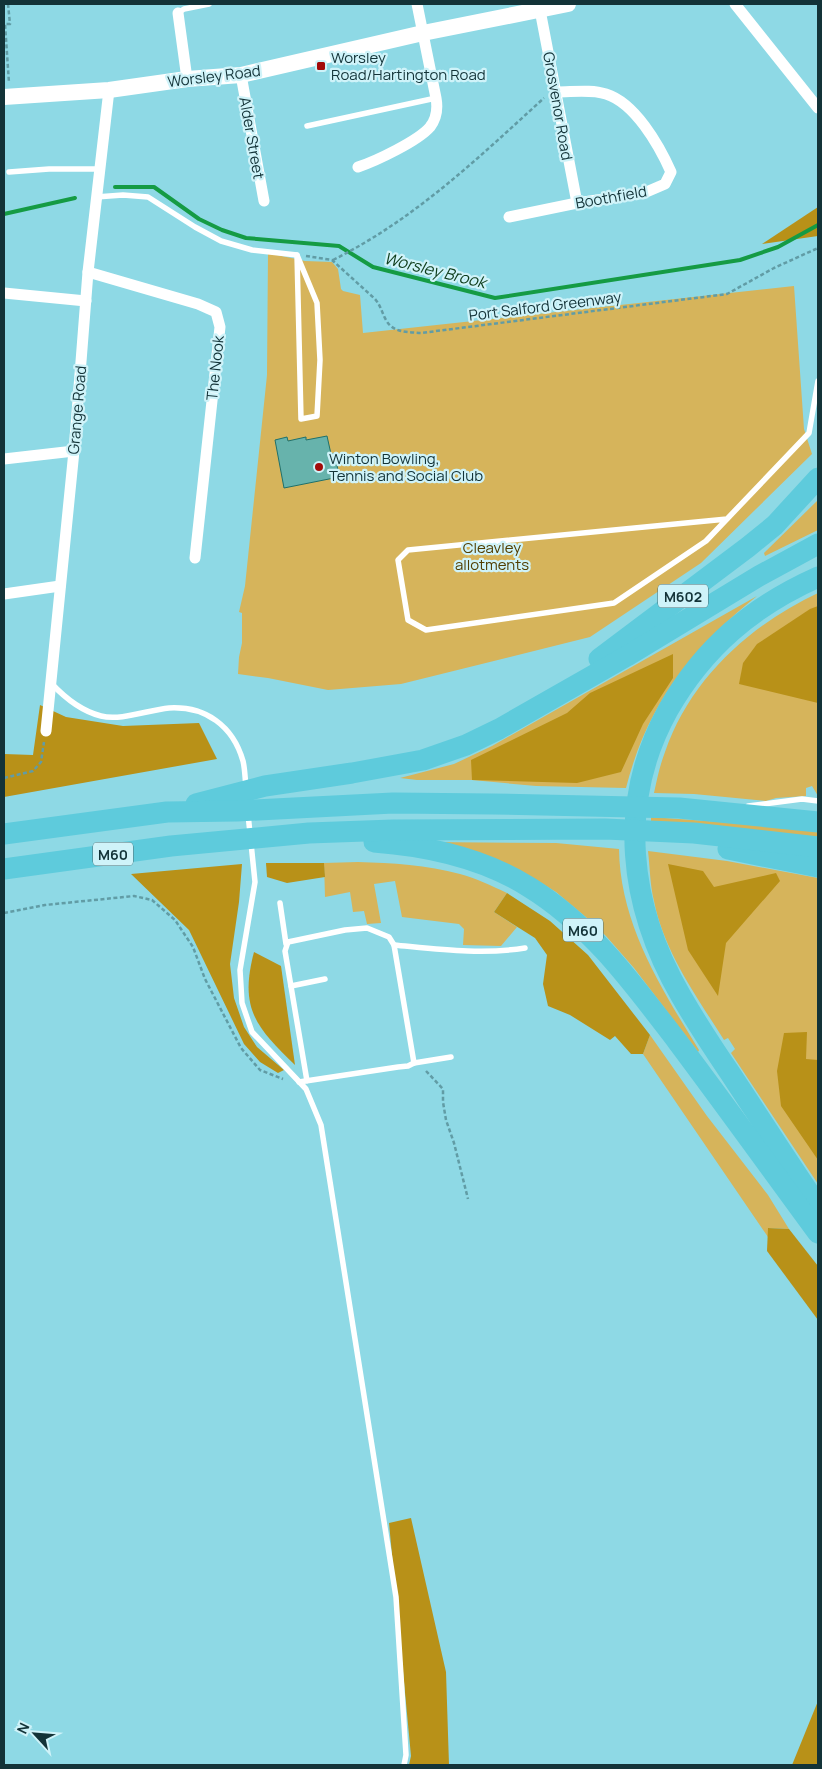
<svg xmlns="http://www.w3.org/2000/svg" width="822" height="1769" font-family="Manrope,sans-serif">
<rect width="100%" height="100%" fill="#8ed9e5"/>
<g fill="#d6b45b">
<polygon points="268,253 305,261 332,262 338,269 341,289 343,291 360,295 363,333 794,286 804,429 812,454 701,563 590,637 401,684 328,690 268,678 238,674 239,657 242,643 242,613 239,612 245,586 267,375"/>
<polygon points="818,500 818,530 765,556 764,553"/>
<path d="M818,593v203l-6,-10 -6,2v8l-30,2 -10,3 -72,-7 -40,-1c3,-14 6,-28 11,-41 25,-73 85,-127 153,-159z"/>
<path d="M757,596c-66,53 -110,109 -131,192l-90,-2 -64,-6h-55l-17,-2 54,-14 38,-18z"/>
<polygon points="651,817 734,823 818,832 818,837 651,821"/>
<path d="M427,842l129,1 63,6c1,75 42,139 80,201l-1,2 -64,-84 -28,-32 -19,-18 -31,-26 -18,-11z"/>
<path d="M648,851l79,10 91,17v306l-87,-131 4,-4 -7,-11 -4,2c-27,-43 -60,-88 -70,-139 -4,-16 -4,-33 -6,-50z"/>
<path d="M358,862c34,1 69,3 102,12 16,4 32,12 47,19l-13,19 23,15 -16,19 -38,-1 1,-16 -5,-5 -57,-7 -7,-36 -21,3 7,39 -14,1 -3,-13 -11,1 -3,-20 -25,5 -1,-34z"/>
<polygon points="650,1035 707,1116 768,1195 789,1229 769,1228 768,1237 643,1054"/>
</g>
<g fill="#b89118">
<polygon points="818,207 818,236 762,244"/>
<polygon points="818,606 818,703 739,684 743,663 757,644 810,609"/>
<polygon points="673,654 673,678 643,724 621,772 577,783 472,780 471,760 567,713 590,693"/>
<polygon points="40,705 66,717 123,726 199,723 217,759 4,797 4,754 33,755"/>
<polygon points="266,863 324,863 325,877 287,883 267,877"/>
<polygon points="242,864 239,902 230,964 234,998 244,1027 257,1047 284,1070 278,1073 260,1062 244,1044 189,930 131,874"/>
<polygon points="668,864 703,871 714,887 776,873 780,881 726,943 718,996 688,950"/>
<polygon points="507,893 550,921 588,955 650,1035 643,1054 631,1054 615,1036 610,1040 570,1015 548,1006 543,984 547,955 535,938 494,912"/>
<path d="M254,952l27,14 14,99c-39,-38 -56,-56 -41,-113z"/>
<polygon points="807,1032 806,1059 818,1060 818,1160 781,1106 777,1071 784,1033"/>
<polygon points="768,1228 789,1229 818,1266 818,1320 767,1251"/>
<polygon points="411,1518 446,1672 449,1765 409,1765 411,1756 389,1523"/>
<polygon points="818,1701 818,1765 792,1765"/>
</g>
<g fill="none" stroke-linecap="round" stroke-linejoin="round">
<g stroke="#159b44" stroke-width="4">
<polyline points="115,187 154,187 199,219 222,230 246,238 339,246 373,267 495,298 740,260 778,247 818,225"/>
<polyline points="4,214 75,198"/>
</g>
</g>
<polygon fill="#67b3ac" stroke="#1f706b" points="327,436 331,454 335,453 339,477 284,488 275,440 287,437 288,441 306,437 306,440"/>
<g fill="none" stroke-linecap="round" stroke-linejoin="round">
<g stroke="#619ca5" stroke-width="2.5" stroke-dasharray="4 2.5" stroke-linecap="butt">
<polyline points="8,4 10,24 5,24 9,83"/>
<path d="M306,256l26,4 43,39c6,7 7,14 11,21 7,13 22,12 35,13l306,-39 47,-26 44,-20"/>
<path d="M333,260c82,-41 144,-101 211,-162"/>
<polyline points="4,778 33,771 41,762 44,742"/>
<polyline points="4,913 45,905 134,896 152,900 175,920 193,947 205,979 241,1048 260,1070 283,1079"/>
<polyline points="426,1071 443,1089 443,1102 446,1120 454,1143 468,1199"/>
</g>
<g stroke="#fff" stroke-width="5.5">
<polyline points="178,13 184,9 209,4"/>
<polyline points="307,126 436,98"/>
<polyline points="9,172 49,169 100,169"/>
<polyline points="96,197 123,195 148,197 195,227 221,241 252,250 297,255"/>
<polygon points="297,255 317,303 320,360 317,416 301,419"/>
<polyline points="727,519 408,550 398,560 408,620 426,630 614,603 706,541 809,433 818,381"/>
<path d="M51,683c14,15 30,28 50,33 20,5 47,-6 68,-8 37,-2 64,18 74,53 2,8 2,18 3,26"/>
<polyline points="748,806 802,799 818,801"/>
<polyline points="248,814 255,882 240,970 242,1003 252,1032 306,1089 321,1125 396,1597 406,1755 404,1765"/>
<polyline points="280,903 286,944"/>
<path d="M394,945c43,4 88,10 131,3"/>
<polyline points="291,986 325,979"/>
<polyline points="414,1063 451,1057"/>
<path d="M299,1082c33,-5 66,-10 99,-15l10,-1 6,-3 -20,-118 -5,-8 -22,-9 -22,2 -57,12 -3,9 22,130"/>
</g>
<g stroke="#fff" stroke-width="11">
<polyline points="735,4 818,108"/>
<polyline points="540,10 577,203"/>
<polyline points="178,13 187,79"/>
<polyline points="241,75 264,201"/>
<path d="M358,167c18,-6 60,-26 72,-40 7,-9 8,-18 6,-29l-19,-94"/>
<path d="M509,217l68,-14 67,-10 21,-9 6,-12c-12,-27 -36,-69 -65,-78 -15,-5 -33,-2 -50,-2"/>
<polyline points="88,272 198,304 216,312 220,327 195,558"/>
<polyline points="4,293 86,301"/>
<polyline points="4,459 74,451"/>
<polyline points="4,594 60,586"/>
<polyline points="46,731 74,451 88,272 109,90"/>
</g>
<polyline stroke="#fff" stroke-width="16" points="4,97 109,90 187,79 241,75 423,33 568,4"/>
<g stroke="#5ecbdc" stroke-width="21">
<path d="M818,577c-65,29 -114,70 -150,133 -52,94 -39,196 13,286 15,26 32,52 49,77 29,44 58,89 88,133"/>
<polyline points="599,659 748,547 775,525 818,478"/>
<polyline points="196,804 265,786 352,773 423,760 466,745 499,729 627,656 759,576 818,544"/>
<polyline points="4,834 167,812 237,811 393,803 493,804 679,808 818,822"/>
<path d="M374,842c54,4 109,16 155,45 62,38 105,98 148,154 48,64 94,128 141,192"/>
<polyline points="728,849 818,867"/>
<polyline points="4,869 171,846 309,833 393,830 605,829 694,833 818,847"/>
</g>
</g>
<g fill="#a20a09" stroke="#cff3f9" stroke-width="2">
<rect x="316" y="61" width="10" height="10" rx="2.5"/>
<circle cx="319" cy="467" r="5"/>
</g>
<g text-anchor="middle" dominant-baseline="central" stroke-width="4.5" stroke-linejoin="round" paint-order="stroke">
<g fill="#cff3f9" stroke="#4b6d72" stroke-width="1">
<rect x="658" y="584.5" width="50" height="23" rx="4"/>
<rect x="93" y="842.5" width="40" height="23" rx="4"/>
<rect x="563" y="918.5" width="40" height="23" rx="4"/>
</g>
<g font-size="14" font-weight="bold" fill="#133338">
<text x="683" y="596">M602</text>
<text x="113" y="854">M60</text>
<text x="583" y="930">M60</text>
</g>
<g font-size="15" fill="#133338" stroke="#cff3f9" text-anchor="start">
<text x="331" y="57">Worsley<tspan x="331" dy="17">Road/Hartington Road</tspan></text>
<text x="329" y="458">Winton Bowling,<tspan x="329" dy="17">Tennis and Social Club</tspan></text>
</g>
<g font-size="15" fill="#133338" stroke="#cff3f9">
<text transform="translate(214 76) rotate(-7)">Worsley Road</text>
<text transform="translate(558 106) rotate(80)">Grosvenor Road</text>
<text transform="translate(252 138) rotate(80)">Alder Street</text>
<text transform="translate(611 197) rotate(-10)">Boothfield</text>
<text transform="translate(545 306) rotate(-7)">Port Salford Greenway</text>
<text transform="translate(215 368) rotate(-84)">The Nook</text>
<text transform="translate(77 410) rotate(-85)">Grange Road</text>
</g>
<g font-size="15" fill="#523e00" stroke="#cff3f9">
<text x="492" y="547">Cleavley<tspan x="492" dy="17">allotments</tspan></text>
</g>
<g font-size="16" font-style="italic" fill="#0e3d1b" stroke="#cff3f9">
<text transform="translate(435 270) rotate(14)">Worsley Brook</text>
</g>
</g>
<rect width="822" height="1769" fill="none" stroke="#133338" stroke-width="10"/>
<g transform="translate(35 1734) rotate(296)" stroke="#cff3f9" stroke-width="4" paint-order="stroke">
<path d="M0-4L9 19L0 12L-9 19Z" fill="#133338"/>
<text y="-8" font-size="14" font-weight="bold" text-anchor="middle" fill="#133338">N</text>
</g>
</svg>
